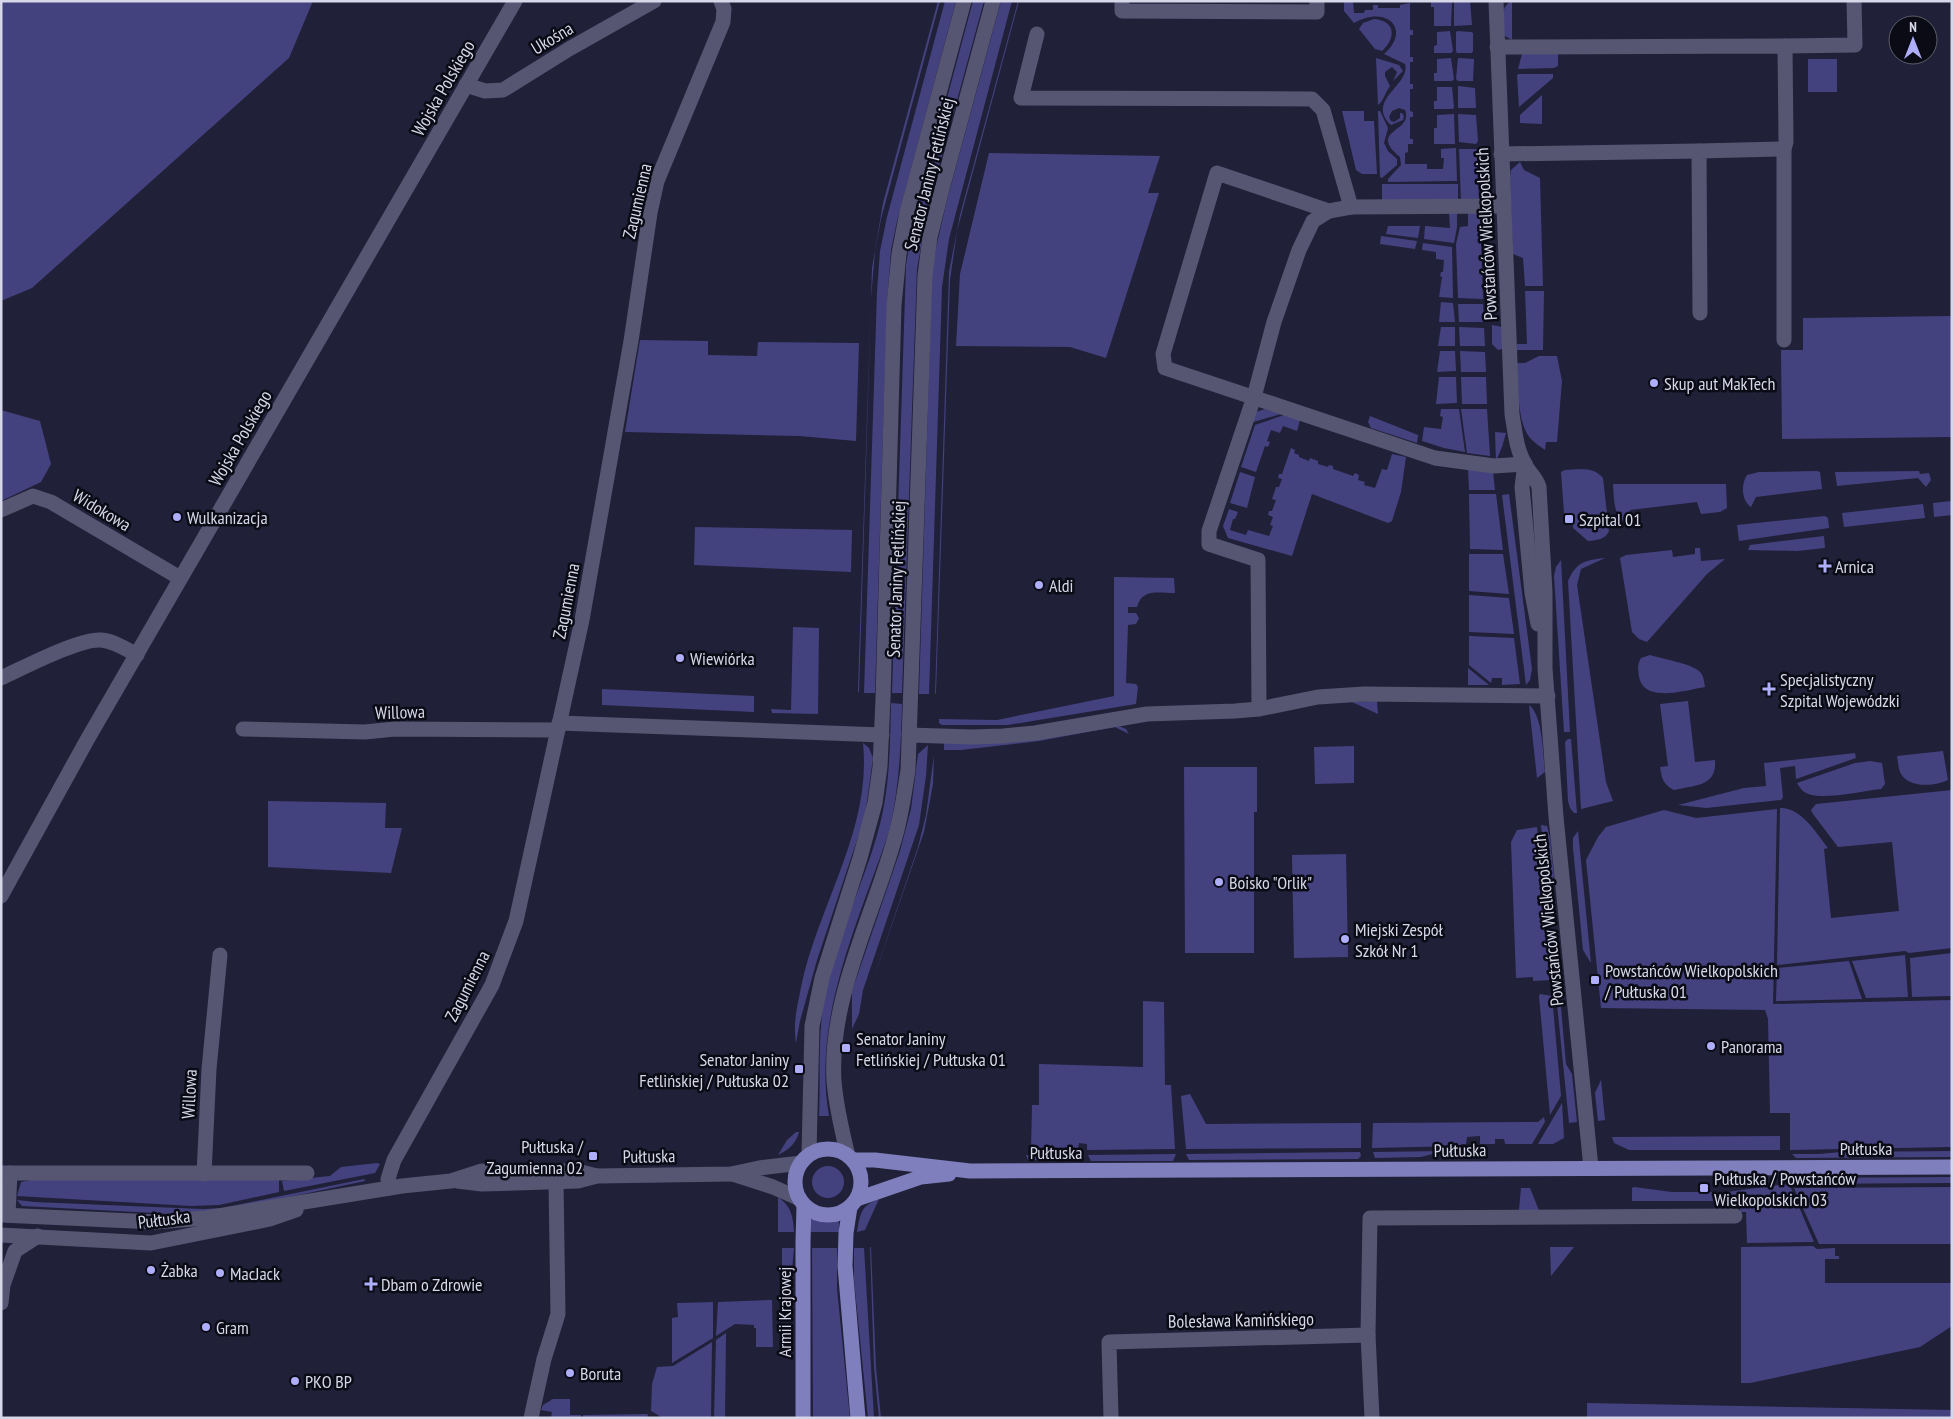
<svg xmlns="http://www.w3.org/2000/svg" width="1953" height="1419" font-family="'PT Sans Narrow',sans-serif">
<rect width="100%" height="100%" fill="#202038"/>
<g fill="#44417f">
<polygon points="1,1 313,1 289,58 32,288 1,301"/>
<polygon points="938,1 940,1 881,219 875,251 871,299 859,693 858,691 859,657 872,268 883,203"/>
<polygon points="945,1 956,1 897,221 891,250 887,303 875,693 864,693 877,292 880,251 887,217"/>
<polygon points="973,1 984,1 928,207 917,269 902,693 892,693 906,265 912,229"/>
<polygon points="1001,1 1012,1 949,239 942,287 929,694 919,694 932,275 936,248 947,200"/>
<polygon points="1018,1 1019,1 957,231 950,280 936,693 935,694 949,272 960,215"/>
<path d="M1344,1h9l1,12h10l1,-3h8v-5h5v3h22v-3l10,-2v27h3v5h-3v22h3v5h-3v22h3v5h-3v22l3,1v5h-3v22h3v5h-5v8l-3,1v11h22v5h16l1,-11h-3v-9l15,-1 1,33 -69,1v-3l13,-14 -1,-8c-33,-28 14,-24 5,-47l-6,-2 -7,3 -3,6 2,4 3,1 6,-4v-5h2l2,3 -1,4 -12,5c-26,-25 20,-40 14,-61l-21,-10c28,-24 3,-50 -30,-31l-10,-12z"/>
<polygon points="1434,1 1452,1 1451,26 1434,26 1434,7 1431,7 1431,2"/>
<polygon points="1454,1 1470,1 1472,25 1454,26"/>
<path d="M1512,1v39l-7,-4c-3,-12 -6,-29 7,-35z"/>
<path d="M1374,19c22,2 22,19 8,32l-7,-2 -16,-20 4,-6z"/>
<polygon points="1450,31 1453,51 1451,53 1434,53 1434,46 1437,45 1437,32"/>
<polygon points="1457,31 1471,32 1473,33 1473,51 1472,53 1457,53 1456,51 1456,33"/>
<polygon points="1558,53 1558,66 1554,68 1518,69 1522,54"/>
<path d="M1376,58l23,7 4,6 -10,10 4,-9 -5,-5 -7,5v4l5,10c-4,5 -7,16 -12,19z"/>
<polygon points="1451,58 1454,79 1452,81 1434,81 1434,73 1437,73 1437,59"/>
<polygon points="1458,58 1474,59 1473,81 1458,81 1456,79"/>
<rect x="1808" y="59" width="29" height="33"/>
<polygon points="1519,74 1553,74 1553,78 1519,107 1517,75"/>
<polygon points="1458,86 1475,88 1476,108 1458,108"/>
<polygon points="1437,87 1452,87 1454,107 1453,109 1434,109 1434,101 1437,101"/>
<polygon points="1542,95 1542,124 1520,123 1520,115"/>
<polygon points="1342,111 1364,111 1364,121 1374,121 1377,174 1362,174 1356,170"/>
<polygon points="1378,111 1380,111 1388,128 1384,143 1388,151 1397,159 1397,165 1382,178 1380,177"/>
<polygon points="1454,114 1455,144 1434,144 1434,128 1437,128 1437,115"/>
<polygon points="1458,114 1476,115 1478,141 1476,144 1459,142"/>
<polygon points="1459,149 1477,149 1479,201 1461,201"/>
<polygon points="989,153 1160,156 1148,193 1159,193 1106,358 1070,347 956,346 960,274"/>
<polygon points="1520,162 1524,170 1540,178 1543,286 1525,286 1523,258 1513,254 1510,176 1511,170"/>
<rect x="1382" y="184" width="76" height="17"/>
<polygon points="1449,212 1457,212 1457,227 1454,243 1424,239 1425,226 1450,228"/>
<polygon points="1468,212 1480,212 1483,299 1458,298 1456,244 1460,227 1468,226"/>
<polygon points="1388,226 1420,226 1418,238 1386,234"/>
<polygon points="1381,236 1417,241 1415,249 1380,244"/>
<polygon points="1423,243 1452,247 1453,298 1439,297 1442,277 1440,276 1441,272 1443,272 1444,260 1436,259 1436,252 1422,250"/>
<polygon points="1525,291 1544,291 1543,350 1517,350 1517,344 1527,344"/>
<polygon points="1441,302 1453,303 1455,322 1439,322"/>
<polygon points="1458,304 1483,304 1484,322 1459,322"/>
<polygon points="1952,316 1952,437 1782,439 1781,350 1803,350 1803,318"/>
<polygon points="1492,325 1502,327 1502,349 1498,350 1492,344"/>
<polygon points="1441,327 1455,327 1455,346 1438,346"/>
<polygon points="1459,327 1484,328 1485,346 1460,346"/>
<polygon points="640,340 708,341 708,355 757,356 758,342 859,343 856,441 799,436 625,432"/>
<polygon points="1440,351 1455,351 1456,371 1437,372"/>
<polygon points="1460,351 1485,352 1486,372 1461,372"/>
<path d="M1539,356h18l5,25 -5,61h-11l-1,8c-4,-3 -9,-6 -13,-10 -16,-15 -13,-56 -15,-77h8z"/>
<polygon points="1439,377 1456,377 1457,403 1436,404"/>
<polygon points="1461,377 1486,377 1487,404 1462,404"/>
<polygon points="1265,409 1281,414 1250,423 1256,412"/>
<polygon points="1441,409 1459,409 1465,452 1444,448 1422,441 1424,427 1441,429 1443,417 1440,416"/>
<polygon points="1461,409 1487,409 1490,456 1467,453"/>
<polygon points="1,410 40,421 51,464 41,482 1,501"/>
<polygon points="1284,415 1300,420 1297,431 1283,426 1280,433 1271,430 1267,441 1270,442 1268,447 1265,446 1256,472 1241,467 1255,425"/>
<polygon points="1370,416 1418,435 1417,443 1371,428 1368,422"/>
<polygon points="1495,432 1506,433 1502,447 1496,461"/>
<polygon points="1291,448 1295,450 1294,453 1299,455 1299,457 1309,461 1310,458 1318,461 1318,464 1328,467 1329,465 1333,466 1333,469 1353,476 1355,473 1359,475 1358,480 1365,482 1364,485 1375,488 1382,469 1387,470 1392,454 1406,457 1401,492 1392,521 1388,523 1312,494 1292,556 1228,538 1223,526 1229,509 1238,512 1235,519 1233,519 1230,530 1246,535 1248,530 1269,536 1273,526 1270,525 1273,517 1268,515 1269,511 1272,511 1276,500 1272,499 1276,487 1279,487 1282,479 1278,478 1279,474 1282,474"/>
<polygon points="1468,469 1493,472 1495,490 1469,490"/>
<path d="M1565,470c13,0 28,-4 38,8l6,53c-4,9 -12,9 -21,10l-15,-13 -1,-15h-8l-3,-41z"/>
<path d="M1817,471l3,1 2,17 -66,8 -5,10c-10,-7 -10,-23 -4,-32l12,-3z"/>
<polygon points="1919,471 1920,474 1929,473 1931,480 1926,487 1918,478 1837,486 1835,472"/>
<polygon points="1240,472 1255,477 1247,508 1230,503"/>
<path d="M1613,484h113l1,24 -7,4 -19,2 -4,-12 -67,8 1,11 -7,1c-11,-9 -10,-25 -11,-38z"/>
<polygon points="1469,494 1496,494 1503,550 1470,549"/>
<polygon points="1509,494 1532,669 1530,680 1526,685 1502,495"/>
<polygon points="1951,501 1952,515 1934,517 1933,503"/>
<polygon points="1923,504 1925,518 1844,527 1842,513"/>
<polygon points="1825,516 1828,518 1829,528 1739,541 1737,525"/>
<polygon points="695,527 852,530 851,572 694,565"/>
<polygon points="1824,536 1825,548 1797,551 1748,550 1750,545"/>
<polygon points="1695,548 1700,548 1701,561 1725,559 1707,574 1647,642 1639,639 1632,632 1620,558 1626,555 1672,550 1673,557 1695,554"/>
<polygon points="1469,554 1503,554 1509,594 1469,591"/>
<path d="M1605,558l-24,11 -4,16 29,197 7,19 -32,8 -13,-228c9,-20 18,-21 37,-23z"/>
<polygon points="1561,560 1570,732 1564,732 1554,576 1556,567"/>
<path d="M1114,577l60,1 1,15c-17,0 -33,-5 -38,14h-9v6h8l3,5 -3,6 -8,1 -2,58 10,1 2,3 -2,17 -128,21h-66l-3,-2v-4l58,1 117,-24z"/>
<polygon points="1469,595 1509,598 1514,634 1469,632"/>
<polygon points="793,627 819,628 818,714 772,713 771,709 791,710"/>
<polygon points="1469,636 1514,638 1520,684 1502,685 1502,678 1492,678 1491,683 1469,665"/>
<path d="M1650,655c12,4 41,8 50,17 4,4 4,10 5,15 -19,3 -62,17 -66,-11 -1,-7 -2,-11 2,-18z"/>
<polygon points="1468,668 1489,685 1468,685"/>
<polygon points="602,689 754,696 754,712 602,705"/>
<polygon points="1377,701 1378,714 1352,702"/>
<path d="M1688,701l7,61 20,-2c2,27 -20,25 -41,30 -11,-6 -12,-11 -14,-23l8,-1 -8,-62z"/>
<path d="M891,703l11,1c-1,44 -3,85 -13,128 -31,91 -77,186 -60,284h-10c2,-40 -2,-81 6,-121 11,-58 39,-111 54,-167 11,-41 11,-82 12,-125z"/>
<path d="M1529,705c14,10 14,50 16,67l-8,6z"/>
<polygon points="1119,726 1126,729 1129,734 1115,727 1039,741 961,750 944,750 944,743 1010,743"/>
<polygon points="1568,739 1571,739 1577,813 1574,813 1570,808 1568,801 1565,742"/>
<path d="M863,743l6,5 4,10 -8,58 -48,144 -17,61 -4,22c-3,-22 1,-34 5,-56 17,-82 71,-158 62,-244z"/>
<polygon points="928,745 926,776 919,825 863,990 859,1014 852,1029 852,991 900,851 911,809 918,754"/>
<polygon points="1354,746 1354,783 1315,784 1314,747"/>
<path d="M1943,751l5,29c-14,7 -41,8 -48,-8 -2,-5 -2,-11 -3,-16z"/>
<polygon points="1855,753 1856,758 1796,779 1795,766 1780,768 1783,797 1781,800 1706,808 1678,805 1744,788 1766,786 1764,763"/>
<polygon points="934,755 933,784 924,832 867,997 918,847 926,815"/>
<path d="M1870,761l12,2 3,21 -4,5c-18,2 -53,10 -69,6 -8,-2 -11,-5 -15,-12l58,-20z"/>
<polygon points="1184,767 1257,767 1257,812 1254,812 1254,953 1185,953"/>
<path d="M1952,790v158l-43,5 -4,-2 -128,14 3,-157c21,-1 37,26 48,40l-4,1 7,69 68,-7 -7,-69 -54,5 -25,-33 -2,-4 5,-6z"/>
<polygon points="268,801 386,803 385,828 402,828 391,873 268,867"/>
<polygon points="1777,809 1773,1004 1952,1000 1952,1147 1790,1150 1790,1113 1770,1113 1768,1019 1765,1010 1601,1008 1586,860 1598,837 1606,827 1664,810 1696,818"/>
<polygon points="1541,825 1547,826 1550,838 1554,876 1549,883 1547,883"/>
<polygon points="1537,827 1551,980 1533,981 1533,977 1516,978 1511,842 1517,830"/>
<polygon points="1578,831 1591,963 1583,950 1573,848 1573,838"/>
<polygon points="1346,854 1348,957 1294,958 1292,855"/>
<polygon points="1952,953 1952,996 1912,997 1910,958"/>
<polygon points="1905,955 1908,997 1866,998 1852,961"/>
<polygon points="1849,961 1862,999 1776,1001 1777,968"/>
<polygon points="1540,994 1552,996 1561,1096 1550,1115 1539,996"/>
<polygon points="1556,994 1560,996 1566,1064 1572,1074 1577,1122 1569,1123"/>
<polygon points="1143,1001 1164,1002 1165,1085 1171,1085 1175,1149 1087,1150 1087,1144 1079,1143 1078,1150 1031,1149 1032,1105 1039,1105 1039,1064 1143,1067"/>
<polygon points="1601,1080 1605,1120 1598,1121 1595,1093"/>
<polygon points="1190,1094 1206,1124 1361,1123 1361,1148 1186,1149 1181,1096"/>
<polygon points="1562,1103 1564,1138 1553,1144 1538,1144"/>
<polygon points="1544,1117 1545,1122 1532,1144 1505,1144 1504,1139 1495,1139 1495,1144 1480,1144 1480,1136 1467,1137 1466,1144 1461,1144 1461,1146 1372,1148 1373,1123 1538,1122"/>
<path d="M796,1132h3c-3,12 -11,18 -21,23l9,-15z"/>
<polygon points="1780,1136 1780,1150 1629,1150 1614,1143 1612,1137"/>
<polygon points="1444,1151 1421,1157 1375,1158 1373,1152"/>
<polygon points="1952,1151 1952,1157 1796,1158 1792,1154 1819,1154 1841,1152"/>
<polygon points="1360,1152 1361,1156 1358,1159 1189,1160 1186,1154"/>
<polygon points="1079,1154 1076,1160 1028,1160 1026,1155"/>
<polygon points="1176,1154 1173,1161 1091,1161 1088,1155"/>
<polygon points="377,1163 380,1164 375,1173 284,1191 282,1181 330,1176 341,1167"/>
<circle cx="828" cy="1182" r="16"/>
<polygon points="1952,1177 1952,1183 1792,1184 1789,1178"/>
<polygon points="364,1179 365,1181 228,1210 193,1215 22,1206 17,1200 34,1202 203,1209 222,1208"/>
<polygon points="31,1180 279,1180 279,1192 219,1205 191,1206 17,1196 21,1182"/>
<polygon points="1785,1184 1791,1188 1814,1242 1747,1243 1746,1212 1740,1212 1740,1201 1632,1201 1632,1188 1634,1187 1672,1192 1727,1192"/>
<polygon points="1952,1187 1952,1244 1819,1244 1794,1188"/>
<polygon points="1521,1188 1530,1188 1540,1213 1519,1210"/>
<path d="M778,1197c13,9 15,19 16,35h-16z"/>
<path d="M879,1199l-14,31 -8,2c3,-18 4,-27 22,-33z"/>
<polygon points="813,1219 827,1221 839,1220 839,1232 811,1232 811,1220"/>
<polygon points="1813,1246 1817,1249 1835,1248 1835,1256 1839,1256 1839,1259 1825,1259 1825,1283 1952,1283 1952,1326 1920,1347 1750,1383 1741,1383 1741,1247"/>
<polygon points="870,1247 871,1247 876,1368 881,1418 879,1418 874,1367"/>
<polygon points="1550,1247 1574,1247 1551,1276"/>
<polygon points="782,1248 794,1248 792,1270 788,1274 782,1275"/>
<polygon points="812,1248 837,1248 837,1289 850,1418 813,1418"/>
<polygon points="854,1248 864,1248 874,1418 868,1418 854,1280"/>
<polygon points="772,1300 773,1347 756,1347 756,1328 754,1328 754,1325 735,1324 716,1336 718,1302"/>
<polygon points="713,1302 713,1338 672,1363 672,1318 678,1317 677,1303"/>
<polygon points="726,1333 725,1418 714,1418 716,1340"/>
<polygon points="712,1342 711,1418 663,1418 651,1411 652,1384 657,1367 673,1366"/>
<polygon points="553,1399 570,1399 570,1415 581,1415 581,1418 551,1418 552,1412 541,1410 543,1405"/>
<polygon points="1587,1403 1952,1410 1952,1418 1587,1418"/>
<polygon points="648,1414 647,1418 583,1418 583,1415"/>
</g>
<g fill="none" stroke-linecap="round" stroke-linejoin="round">
<g stroke="#565673" stroke-width="15">
<polyline points="1122,1 1122,11 1317,12 1317,1"/>
<path d="M1496,1l16,413c3,17 4,35 13,50 4,9 11,13 14,23l6,105v76l11,149 35,351"/>
<polyline points="1037,34 1021,98 1312,99 1323,110 1351,207"/>
<polyline points="1785,46 1855,45 1854,1"/>
<polyline points="1497,47 1785,46 1786,142 1784,149 1784,340"/>
<polyline points="466,85 485,91 503,90 569,49 654,1"/>
<polyline points="1501,154 1699,151"/>
<polyline points="1329,211 1217,173 1163,354 1165,368 1435,458 1494,466 1525,464"/>
<polyline points="1700,313 1699,151 1784,149"/>
<polyline points="1525,464 1522,487 1532,593 1538,624"/>
<polyline points="1,510 33,496 51,502 180,578"/>
<path d="M1,678c22,-10 79,-40 100,-38 13,1 25,9 36,15"/>
<polyline points="1259,709 1258,560 1209,544 1209,531 1254,397 1274,322 1299,250 1313,221 1329,211 1351,207 1504,206"/>
<polyline points="559,723 882,735"/>
<polyline points="243,729 365,732 395,729 558,730"/>
<polyline points="909,735 971,737 1003,736 1035,733 1147,714 1235,711 1259,709 1318,697 1364,694 1548,696"/>
<polyline points="1,1173 307,1173"/>
<polyline points="204,1174 209,1069 220,955"/>
<polyline points="389,1188 388,1179 394,1160 492,985 516,921 582,620 631,341 650,213 657,181 723,22 724,9 721,1"/>
<polyline points="8,1215 10,1173"/>
<polyline points="1,1303 3,1285 15,1251 38,1236"/>
<polyline points="1368,1335 1370,1218 1735,1216"/>
<polyline points="531,1418 544,1359 558,1314 556,1182"/>
<polyline points="1111,1418 1109,1342 1368,1335 1372,1418"/>
</g>
<g stroke="#565673" stroke-width="15">
<polyline points="1,896 87,740 515,1"/>
<polyline points="809,1154 812,1026 822,978 860,858 875,803 880,767 883,699 894,305 899,254 907,212 964,1"/>
<path d="M848,1156c-6,-25 -12,-49 -14,-75 -5,-80 37,-161 59,-237 8,-24 11,-49 15,-74l17,-494 5,-39 12,-48 51,-188"/>
<polyline points="733,1174 773,1187 800,1199"/>
<polyline points="457,1181 482,1184 578,1181 597,1176 731,1174 759,1168 801,1163"/>
<polyline points="1,1215 155,1222 206,1218 402,1186 451,1181 482,1171 577,1171 597,1176"/>
<polyline points="1,1235 151,1243 270,1219 296,1210"/>
</g>
<g stroke="#7f7fbd" stroke-width="15">
<circle cx="828" cy="1182" r="33"/>
<polyline points="853,1160 875,1160 970,1171 1952,1167"/>
<polyline points="857,1199 921,1177 949,1174"/>
<polyline points="850,1207 846,1233 845,1266 858,1418"/>
<polyline points="803,1418 803,1242 804,1206"/>
</g>
</g>
<g fill="#aeaefb" stroke="#0b0b16" stroke-width="2">
<circle cx="1654" cy="383" r="5"/>
<circle cx="177" cy="517" r="5"/>
<rect x="1564" y="514" width="10" height="10" rx="2.5"/>
<path d="M1822.5 558.5h5v5h5v5h-5v5h-5v-5h-5v-5h5z"/>
<circle cx="1039" cy="585" r="5"/>
<circle cx="680" cy="658" r="5"/>
<path d="M1766.5 681.5h5v5h5v5h-5v5h-5v-5h-5v-5h5z"/>
<circle cx="1219" cy="882" r="5"/>
<circle cx="1345" cy="939" r="5"/>
<rect x="1590" y="975" width="10" height="10" rx="2.5"/>
<circle cx="1711" cy="1046" r="5"/>
<rect x="841" y="1043" width="10" height="10" rx="2.5"/>
<rect x="794" y="1064" width="10" height="10" rx="2.5"/>
<rect x="588" y="1151" width="10" height="10" rx="2.5"/>
<rect x="1699" y="1183" width="10" height="10" rx="2.5"/>
<circle cx="151" cy="1270" r="5"/>
<circle cx="220" cy="1273" r="5"/>
<path d="M368.5 1276.5h5v5h5v5h-5v5h-5v-5h-5v-5h5z"/>
<circle cx="206" cy="1327" r="5"/>
<circle cx="570" cy="1373" r="5"/>
<circle cx="295" cy="1381" r="5"/>
</g>
<g text-anchor="middle" dominant-baseline="central" stroke-width="5" stroke-linejoin="round" paint-order="stroke">
<g font-size="18" fill="#d6d7e8" stroke="#0b0b16">
<text transform="translate(552 38) rotate(-31)">Ukośna</text>
<text transform="translate(443 88) rotate(-60)">Wojska Polskiego</text>
<text transform="translate(929 174) rotate(-76)">Senator Janiny Fetlińskiej</text>
<text transform="translate(637 201) rotate(-77)">Zagumienna</text>
<text transform="translate(1486 234) rotate(-93)">Powstańców Wielkopolskich</text>
<text transform="translate(240 438) rotate(-60)">Wojska Polskiego</text>
<text transform="translate(102 510) rotate(31)">Widokowa</text>
<text transform="translate(896 579) rotate(-88)">Senator Janiny Fetlińskiej</text>
<text transform="translate(566 601) rotate(-79)">Zagumienna</text>
<text transform="translate(400 712) rotate(-2)">Willowa</text>
<text transform="translate(1548 920) rotate(-96)">Powstańców Wielkopolskich</text>
<text transform="translate(467 986) rotate(-63)">Zagumienna</text>
<text transform="translate(189 1094) rotate(-87)">Willowa</text>
<text x="1866" y="1148">Pułtuska</text>
<text transform="translate(1460 1150) rotate(-1)">Pułtuska</text>
<text x="1056" y="1152">Pułtuska</text>
<text transform="translate(649 1156) rotate(-1)">Pułtuska</text>
<text transform="translate(164 1219) rotate(-7)">Pułtuska</text>
<text transform="translate(784 1312) rotate(-90)">Armii Krajowej</text>
<text transform="translate(1241 1320) rotate(-1)">Bolesława Kamińskiego</text>
</g>
<g font-size="18" fill="#d6d7e8" stroke="#0b0b16" text-anchor="start">
<text x="1664" y="383">Skup aut MakTech</text>
<text x="187" y="517">Wulkanizacja</text>
<text x="1579" y="519">Szpital 01</text>
<text x="1835" y="566">Arnica</text>
<text x="1049" y="585">Aldi</text>
<text x="690" y="658">Wiewiórka</text>
<text x="1780" y="679">Specjalistyczny<tspan x="1780" dy="21">Szpital Wojewódzki</tspan></text>
<text x="1229" y="882">Boisko "Orlik"</text>
<text x="1355" y="929">Miejski Zespół<tspan x="1355" dy="21">Szkół Nr 1</tspan></text>
<text x="1605" y="970">Powstańców Wielkopolskich<tspan x="1605" dy="21">/ Pułtuska 01</tspan></text>
<text x="856" y="1038">Senator Janiny<tspan x="856" dy="21">Fetlińskiej / Pułtuska 01</tspan></text>
<text x="1721" y="1046">Panorama</text>
<text x="789" y="1059" text-anchor="end">Senator Janiny<tspan x="789" dy="21">Fetlińskiej / Pułtuska 02</tspan></text>
<text x="583" y="1146" text-anchor="end">Pułtuska /<tspan x="583" dy="21">Zagumienna 02</tspan></text>
<text x="1714" y="1178">Pułtuska / Powstańców<tspan x="1714" dy="21">Wielkopolskich 03</tspan></text>
<text x="161" y="1270">Żabka</text>
<text x="230" y="1273">MacJack</text>
<text x="381" y="1284">Dbam o Zdrowie</text>
<text x="216" y="1327">Gram</text>
<text x="580" y="1373">Boruta</text>
<text x="305" y="1381">PKO BP</text>
</g>
</g>
<rect width="1953" height="1419" fill="none" stroke="#d6d7e8" stroke-width="5"/>
<g transform="translate(1913 40)"><circle r="24" fill="#0b0b16" stroke="#5c5d6a"/>
<path d="M0-4L9 19L0 12L-9 19Z" fill="#aeaefb"/>
<text y="-8" font-size="14" font-weight="bold" text-anchor="middle" fill="#d6d7e8">N</text>
</g>
</svg>
